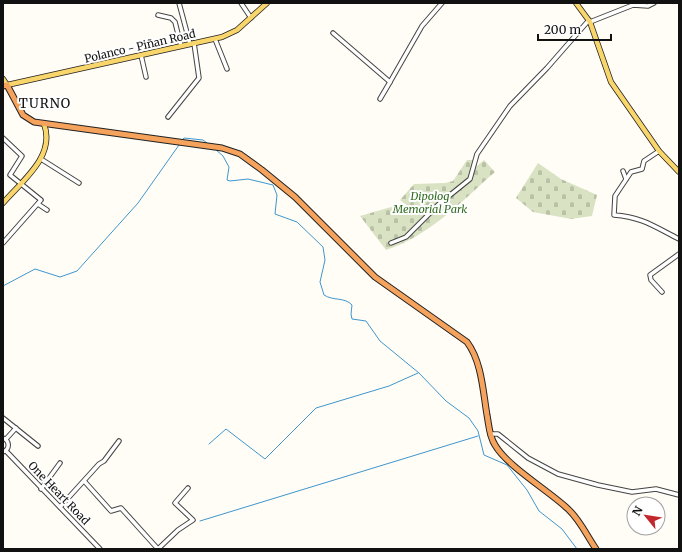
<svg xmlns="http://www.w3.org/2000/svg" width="682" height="552" font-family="Merriweather,serif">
<defs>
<pattern id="cemetery-stones" width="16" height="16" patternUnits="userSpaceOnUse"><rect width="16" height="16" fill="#d9e3c4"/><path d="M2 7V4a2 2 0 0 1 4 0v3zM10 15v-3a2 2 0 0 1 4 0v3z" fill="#b9c2a7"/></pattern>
</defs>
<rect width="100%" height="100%" fill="#fffdf5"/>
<g fill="url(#cemetery-stones)">
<path d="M467,160h7l3,6 7,-6 11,12c-32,28 -67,65 -109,78l-26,-34 31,-9 10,6 9,-5 -10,-8 14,-16 31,-1 8,-2z"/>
<polygon points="538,163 561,179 597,195 592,216 571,219 533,212 516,198"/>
</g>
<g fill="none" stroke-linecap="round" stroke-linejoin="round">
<g stroke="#3f96cf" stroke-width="1">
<polyline points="182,140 184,138 203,140 207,143"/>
<path d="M215,149l8,7 6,11 -2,13 3,1 18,-2 25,6 4,10 -2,19 22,8 26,25 2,13 -5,22 4,13c9,6 21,2 28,10l-1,9 1,5 14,2 14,20 39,32 27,28 23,17 9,13 6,24 23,10 20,25 12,21 23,18 15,20"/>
<polyline points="3,286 35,269 60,277 77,271 138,203 179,145"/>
<polyline points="209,444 226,429 265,459 316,408 389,386 418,373"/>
<polyline points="200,521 478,436"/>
</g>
<defs>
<g id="minor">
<polyline points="179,3 190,44"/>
<polyline points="241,3 251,18"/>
<polyline points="158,15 171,18 175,22 181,46"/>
<polyline points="590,22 633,5 648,6 654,3"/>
<polyline points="333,33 390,82 422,26 442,3"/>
<polyline points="215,39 227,69"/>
<polyline points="141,55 146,77"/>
<polyline points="380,99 390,82"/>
<polyline points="168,117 199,78 194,43"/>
<polyline points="3,138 22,156 10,175 41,200 3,243"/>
<path d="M659,151l-15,10 -2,8 -11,3 -16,24 -1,19c28,2 41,12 65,24"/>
<polyline points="41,159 79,183"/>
<polyline points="623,171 626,179"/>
<polyline points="38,204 47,210"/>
<polyline points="391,243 406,237 439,204 470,179 477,154 510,106 547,68 589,20"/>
<polyline points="662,292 651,280 650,275 679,254"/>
<polyline points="3,418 38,446"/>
<polyline points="490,434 498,434 528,458 558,474 598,485 632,492 656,489 679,495"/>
<path d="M3,438c7,3 7,11 0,14"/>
<polyline points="6,439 16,428"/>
<polyline points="6,451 100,549"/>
<polyline points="85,482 111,511 121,508 158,549"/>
<polyline points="41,489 60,463"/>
<polyline points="60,507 99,464 104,461 119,441"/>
<polyline points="158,549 178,530 193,520 175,503 188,488"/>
</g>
<g id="major">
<polyline points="576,3 590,22 611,82 659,151 679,172"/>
<polyline points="3,79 7,85 222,37 237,30 267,3"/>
<path d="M3,203c19,-22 53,-47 41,-79"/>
</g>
<path id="highway" d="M3,86l4,-1 16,30 11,7 188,26 18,6 22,16 33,27 80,80 92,65c15,20 16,50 20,73 2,10 2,21 8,30 12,21 54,46 73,64 12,11 19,27 28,40"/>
</defs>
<use href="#minor" stroke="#444" stroke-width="5.5"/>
<use href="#major" stroke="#222" stroke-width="6"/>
<use href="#highway" stroke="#222" stroke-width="7"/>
<use href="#minor" stroke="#fff" stroke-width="3.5"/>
<use href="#major" stroke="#f9d66b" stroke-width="4.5"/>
<use href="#highway" stroke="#f5a25d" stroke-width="5"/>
</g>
<g text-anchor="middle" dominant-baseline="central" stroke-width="4" stroke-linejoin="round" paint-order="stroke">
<g font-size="11" fill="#111" stroke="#fff">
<text transform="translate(140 46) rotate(-13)">Polanco - Piñan Road</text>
<text transform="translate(59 493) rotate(46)">One Heart Road</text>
</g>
<g font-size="11" font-style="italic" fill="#2f6b1f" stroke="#fff">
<text x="430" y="196">Dipolog<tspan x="430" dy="13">Memorial Park</tspan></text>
</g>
<g font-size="13" letter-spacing="1" fill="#111" stroke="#fff">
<text x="45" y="103">TURNO</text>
</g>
</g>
<rect width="682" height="552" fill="none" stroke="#111111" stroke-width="8"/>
<g transform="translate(646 516) rotate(300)"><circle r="19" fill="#ffffff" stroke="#a0a0a0"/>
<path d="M0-3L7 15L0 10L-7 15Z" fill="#c4262e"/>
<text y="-6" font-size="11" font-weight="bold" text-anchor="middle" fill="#111111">N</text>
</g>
<path d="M538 34v6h73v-6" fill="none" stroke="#111111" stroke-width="2"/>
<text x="544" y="34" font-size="12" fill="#111111" stroke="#ffffff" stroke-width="3" paint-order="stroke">200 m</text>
</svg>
